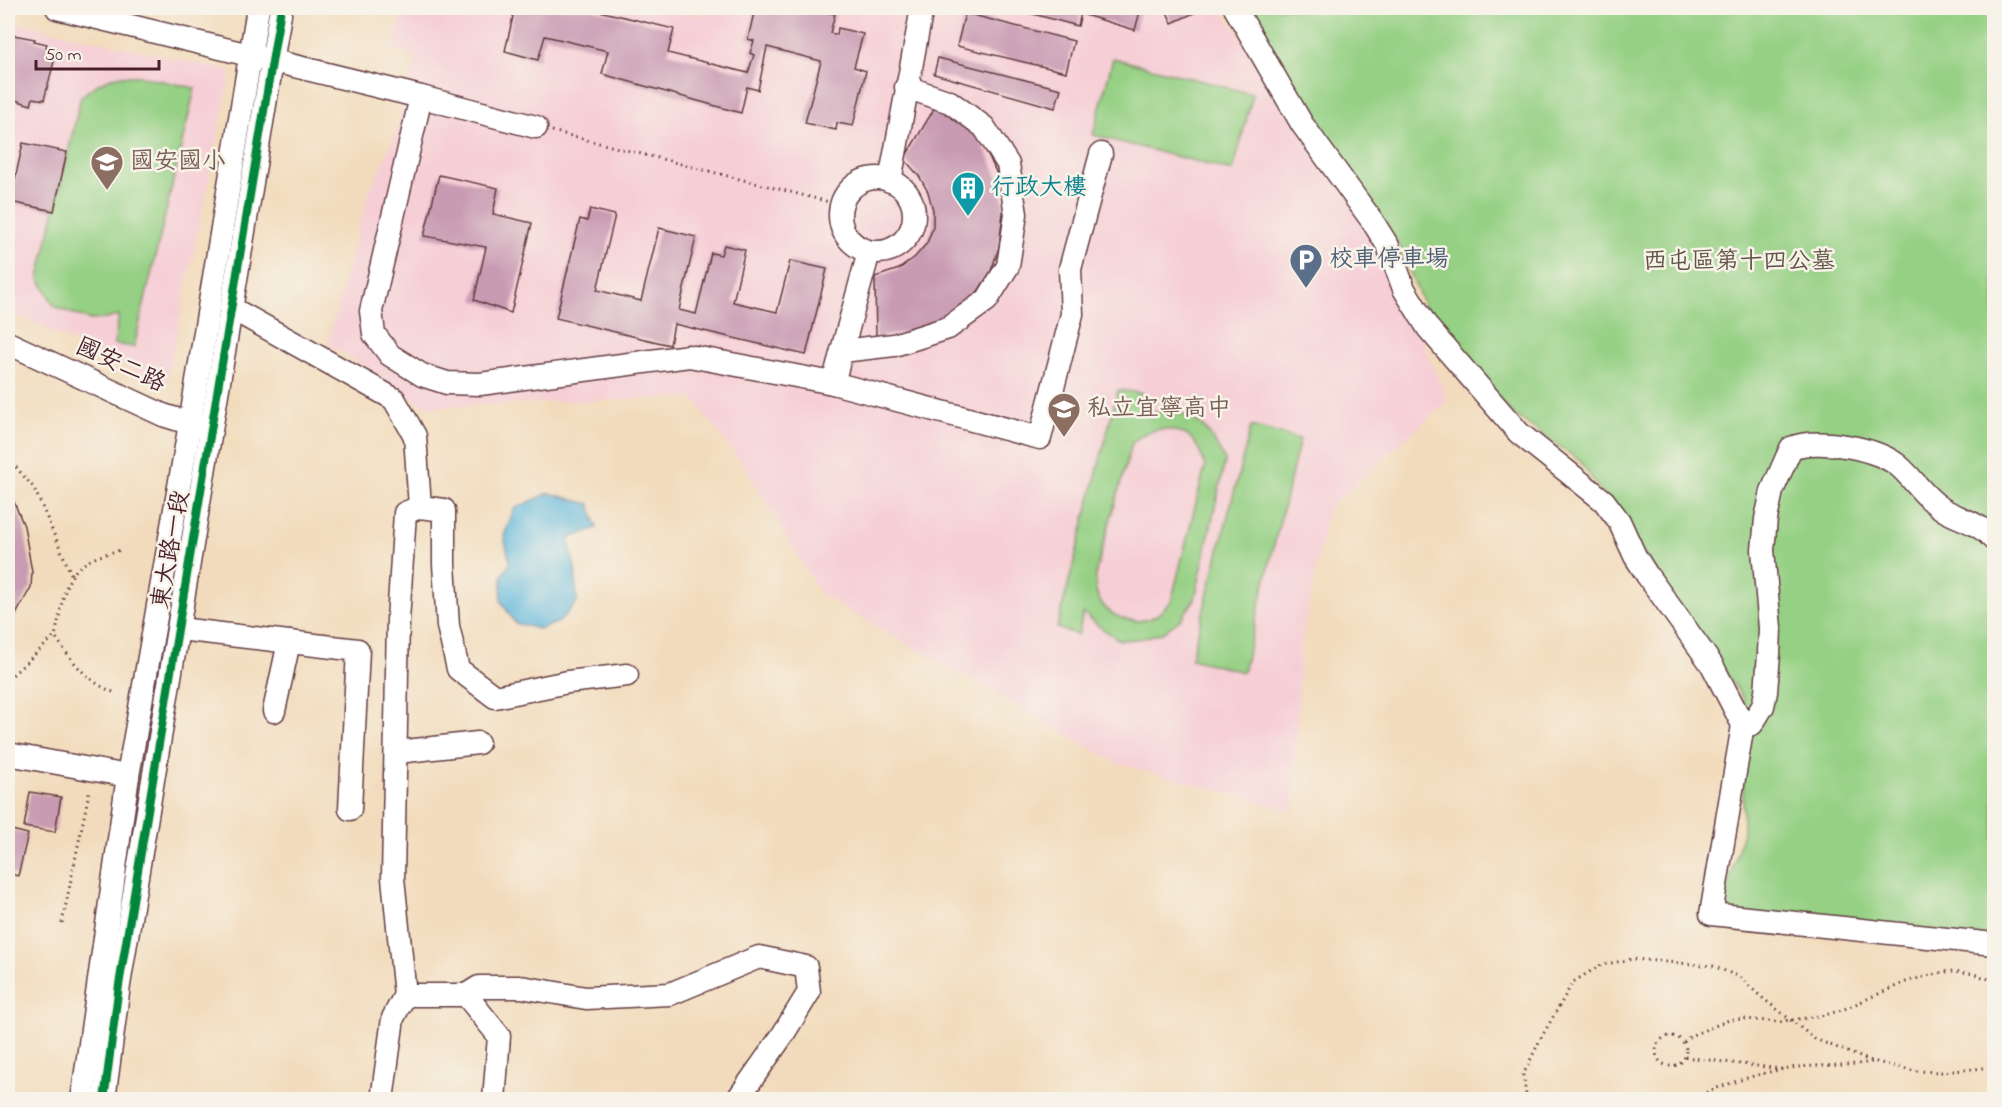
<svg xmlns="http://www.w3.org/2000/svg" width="2002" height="1107" font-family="'Indie Flower','LXGW WenKai TC',sans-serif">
<rect width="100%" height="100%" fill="#f7f3e8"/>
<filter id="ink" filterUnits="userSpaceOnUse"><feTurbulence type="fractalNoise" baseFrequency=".0167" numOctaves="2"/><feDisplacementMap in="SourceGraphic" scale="12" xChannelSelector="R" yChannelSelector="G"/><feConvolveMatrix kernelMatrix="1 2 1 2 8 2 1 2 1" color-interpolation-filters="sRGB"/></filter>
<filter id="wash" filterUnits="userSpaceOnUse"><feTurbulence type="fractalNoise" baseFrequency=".008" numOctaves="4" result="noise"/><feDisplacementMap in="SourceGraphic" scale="24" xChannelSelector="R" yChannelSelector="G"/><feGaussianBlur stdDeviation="1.35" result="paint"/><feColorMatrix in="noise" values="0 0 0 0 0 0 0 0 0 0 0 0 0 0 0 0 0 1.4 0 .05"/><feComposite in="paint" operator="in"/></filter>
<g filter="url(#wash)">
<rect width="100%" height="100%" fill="#f2dbbc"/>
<g fill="#f6cfd6">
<polygon points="403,8 676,8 707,16 709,8 1220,8 1238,32 1383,254 1448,400 1328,508 1301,644 1294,811 1116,763 821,595 746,469 692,397 427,407 344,353 327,345 367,197 394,138 416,57 392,49"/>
<polygon points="8,21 231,71 166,385 8,311"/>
</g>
<g fill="#95d084" stroke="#707858" stroke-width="1.5" fill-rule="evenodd">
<polygon points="1246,8 1994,8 1994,944 1718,921 1743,832 1743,698 1580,461 1512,413 1427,314 1399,245 1269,53"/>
<polygon points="1113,58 1253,94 1233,171 1093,135"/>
<path d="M119,76h20l56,12 -61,259 -20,-3 5,-29 -13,4 -16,1 -29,-11 -7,-3 -15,-28 42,-181c12,-11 22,-17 38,-21z"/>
<path d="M1118,390l24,3 -1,20c48,-5 63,5 84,48l-30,138 -14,20 -19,14 -24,6 -19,1 -19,-13 -17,-14 -5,22 -21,-7zM1160,429c29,1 38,11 45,38l-34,135c-5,4 -9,9 -14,13 -22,14 -56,1 -61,-25 -1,-6 0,-13 0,-19l36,-128 13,-10z"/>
<polygon points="1251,426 1300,439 1243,672 1191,659"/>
</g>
<polygon fill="#5eb7db" stroke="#546b83" stroke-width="1.5" points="549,493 590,504 597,528 568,539 575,568 577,602 559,622 539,629 515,623 501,601 502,576 510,563 504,536 514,509"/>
<g id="blocks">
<g fill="#c99bb3">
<polygon points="515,8 587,8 674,29 668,53 748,73 754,55 750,53 754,41 748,39 755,8 764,8 776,12 777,8 810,8 835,14 830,33 837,35 838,28 863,34 854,67 866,71 853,126 837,123 836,130 805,123 821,61 767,47 758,90 747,87 741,113 602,74 608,51 545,36 538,60 505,51"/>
<polygon points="1011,8 1082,8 1078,26"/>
<polygon points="1087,8 1141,8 1135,30 1085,15"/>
<polygon points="1165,8 1205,8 1172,23"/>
<polygon points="965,13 1074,41 1066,72 957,46"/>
<polygon points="8,34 35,39 34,41 47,44 46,47 57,50 44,100 33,98 31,105 12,99 14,94 8,92"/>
<polygon points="938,58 1061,89 1055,108 934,74"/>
<polygon points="937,104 977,136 988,154 999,179 1004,204 999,247 991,271 979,290 964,306 929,328 876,338 875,277 899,269 915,257 927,243 933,227 933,210 928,192 919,176 904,159"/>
<polygon points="23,143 67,152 54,211 10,202"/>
<polygon points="439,175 498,188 493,214 532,223 511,313 474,300 486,247 424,236"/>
<polygon points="590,209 615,215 597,290 641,301 659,228 696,237 679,310 696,314 711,253 721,255 724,245 745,250 733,302 777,312 790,261 827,269 806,355 674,324 670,345 556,318 580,219 587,221"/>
<polygon points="8,496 14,502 24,526 32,572 31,587 8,629"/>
<polygon points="30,792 61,797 55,832 24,827"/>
<polygon points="8,829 28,834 18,876 8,873"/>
</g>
</g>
</g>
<g filter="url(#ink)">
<use href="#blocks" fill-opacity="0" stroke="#633b41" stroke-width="1.5"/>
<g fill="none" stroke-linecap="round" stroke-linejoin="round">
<defs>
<g id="minor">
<polyline points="57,8 421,97 371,311 374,334 390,355 422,375 447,383 480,384 689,356 833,383 869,252"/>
<polyline points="1235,8 1302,124 1373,222 1388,246 1404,289 1428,328 1519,433 1604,501 1619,521 1635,556 1647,575 1712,665 1743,725 1711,914 1994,944"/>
<polyline points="421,97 536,127"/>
<circle cx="877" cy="215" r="37"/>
<polyline points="890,181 922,8"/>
<polyline points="231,308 394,399 415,436 420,507"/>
<polyline points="8,343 163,415 205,428"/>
<polyline points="842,351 894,345 948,328 987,300 1008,266 1016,214 1008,164 984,127 950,102 906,87"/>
<polyline points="833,383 1040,438 1072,314 1070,269 1101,154"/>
<polyline points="179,629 358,650 350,809"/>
<polyline points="274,711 289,642"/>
<path d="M1743,725l9,-1 11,-18 3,-14 3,-38 1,-26 -7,-78 3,-31 6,-28 19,-43c27,-11 89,0 110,20 14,13 25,31 43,42 17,10 37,13 50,30"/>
<polyline points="397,752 478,743"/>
<polyline points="8,754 128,776"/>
<polyline points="405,995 393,878 398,620 405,513 420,507 444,510 444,564 448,626 458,669 495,697 568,682 627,675"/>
<polyline points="466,995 479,987 521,987 586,998 670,994 759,957 806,967 809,992 782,1036 737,1100"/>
<polyline points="82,1100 128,776 190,424 258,8"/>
<polyline points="104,1100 119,985 281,8"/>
<polyline points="382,1100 393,1018 405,995 466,995 499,1036 494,1100"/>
</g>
</defs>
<use href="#minor" stroke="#633b41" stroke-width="25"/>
<g stroke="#633b41" stroke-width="3" stroke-dasharray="1.5 4.5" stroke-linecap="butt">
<polyline points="552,131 841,205"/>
<polyline points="8,458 34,488 72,576"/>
<polyline points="8,679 55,636"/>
<path d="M113,692c-27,-11 -42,-32 -58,-56 12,-52 7,-73 66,-86"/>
<polyline points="62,923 90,788"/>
<circle cx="1671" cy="1051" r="15"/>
<polyline points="1684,1042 1690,1036 1729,1020 1745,1019 1778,1022 1825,1015 1842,1010 1908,981 1938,973 1954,971 1974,974 1994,981"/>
<polyline points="1685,1057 1781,1069"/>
<polyline points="1527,1100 1523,1075 1541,1038 1573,982 1601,965 1633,959 1713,966 1740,977 1760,996 1815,1039 1868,1060 1915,1071 1942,1072 1994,1067"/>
<path d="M1690,1100c22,-12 69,-27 94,-31 29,-5 59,-2 88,-7"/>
</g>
<use href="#minor" stroke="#fff" stroke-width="22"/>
<defs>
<polyline id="cycleway" points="104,1100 119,985 281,8"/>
</defs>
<use href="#cycleway" stroke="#f7f3e8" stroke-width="11"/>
<use href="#cycleway" stroke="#00873e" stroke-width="8"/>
</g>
</g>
<defs>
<symbol id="school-pin" viewBox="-11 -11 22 30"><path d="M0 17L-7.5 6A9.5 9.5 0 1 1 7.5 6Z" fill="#8d6e63" stroke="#f7f3e8"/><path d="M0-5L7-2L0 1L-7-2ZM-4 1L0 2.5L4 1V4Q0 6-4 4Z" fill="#fff"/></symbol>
<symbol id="building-pin" viewBox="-11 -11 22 30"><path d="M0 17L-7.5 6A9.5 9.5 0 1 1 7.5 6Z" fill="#0f9aa8" stroke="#f7f3e8"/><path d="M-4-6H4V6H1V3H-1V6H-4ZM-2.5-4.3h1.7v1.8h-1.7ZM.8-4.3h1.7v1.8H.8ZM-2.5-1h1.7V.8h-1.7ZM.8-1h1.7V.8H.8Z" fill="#fff"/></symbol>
<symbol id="parking-pin" viewBox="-11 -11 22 30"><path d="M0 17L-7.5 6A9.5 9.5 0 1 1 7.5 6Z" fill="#5c6f8a" stroke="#f7f3e8"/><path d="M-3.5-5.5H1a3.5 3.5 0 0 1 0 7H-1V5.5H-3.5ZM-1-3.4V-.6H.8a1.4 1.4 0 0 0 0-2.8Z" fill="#fff"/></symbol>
</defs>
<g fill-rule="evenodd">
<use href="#school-pin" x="88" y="143" width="38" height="52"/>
<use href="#building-pin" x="949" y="169" width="38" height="52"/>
<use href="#parking-pin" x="1287" y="241" width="38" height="52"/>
<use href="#school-pin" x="1045" y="390" width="38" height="52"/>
</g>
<g text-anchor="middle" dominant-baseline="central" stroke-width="5" stroke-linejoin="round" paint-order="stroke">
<g font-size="24" fill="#785e54" stroke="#f7f3e8" text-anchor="start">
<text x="130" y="162">國安國小</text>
<text x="1087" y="409">私立宜寧高中</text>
</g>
<g font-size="24" fill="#0d838f" stroke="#f7f3e8" text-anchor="start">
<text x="991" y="188">行政大樓</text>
</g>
<g font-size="24" fill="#4e5e75" stroke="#f7f3e8" text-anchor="start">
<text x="1329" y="260">校車停車場</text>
</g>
<g font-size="24" fill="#605446" stroke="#f7f3e8">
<text x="1739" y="262">西屯區第十四公墓</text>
</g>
<g font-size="24" fill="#4a1f2b" stroke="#f7f3e8">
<text transform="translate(120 366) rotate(25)">國安二路</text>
<text transform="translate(172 550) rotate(-80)">東大路一段</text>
</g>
</g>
<rect width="2002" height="1107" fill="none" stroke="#f7f3e8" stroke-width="30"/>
<path d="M36 60v9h123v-9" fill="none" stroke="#4a1f2b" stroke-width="3"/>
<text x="45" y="60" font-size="18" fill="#4a1f2b" stroke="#f7f3e8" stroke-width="4.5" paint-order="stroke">50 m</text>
</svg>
